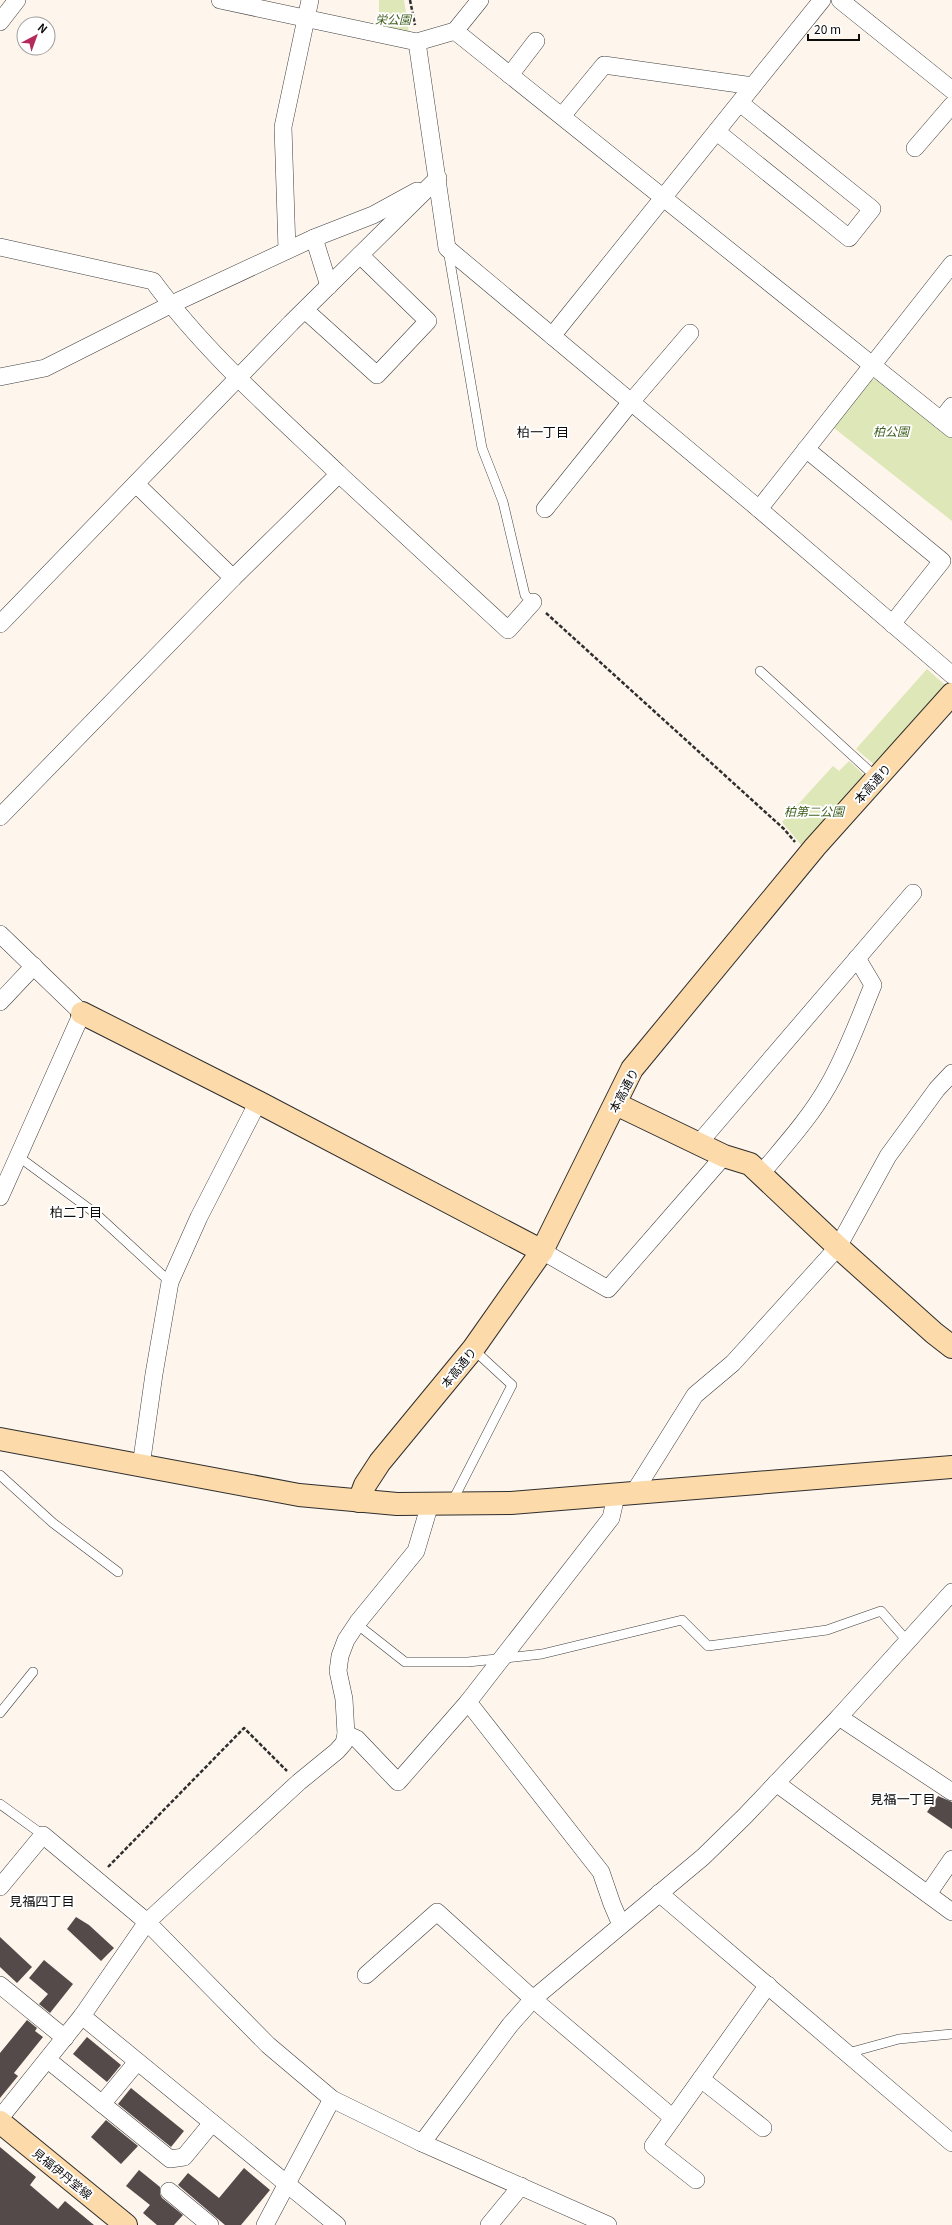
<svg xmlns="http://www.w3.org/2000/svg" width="952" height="2225" font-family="Georgia,'Noto Sans JP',serif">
<rect width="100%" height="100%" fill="#fef5ec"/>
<g fill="#dee7b7">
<polygon points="379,0 404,0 409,33 379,30"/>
<polygon points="881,378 952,436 952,521 834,428 872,380"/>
<polygon points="927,669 947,687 876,766 856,749"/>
<polygon points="849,761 862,773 864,778 803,847 782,822 833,766 839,771"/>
</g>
<g fill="#544a49">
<polygon points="938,1796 952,1802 952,1829 927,1812"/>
<polygon points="76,1917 89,1925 114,1948 101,1961 67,1929"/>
<polygon points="0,1937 32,1967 17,1983 0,1967"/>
<polygon points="44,1960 73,1984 50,2013 39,2004 48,1994 29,1978"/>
<polygon points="27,2020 37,2028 35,2031 43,2037 14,2073 18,2076 0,2098 0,2053"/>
<polygon points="87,2037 121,2065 107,2082 73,2054"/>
<polygon points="131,2088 184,2131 171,2147 118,2104"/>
<polygon points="106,2120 138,2146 121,2164 91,2137"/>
<polygon points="0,2147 36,2177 30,2185 58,2209 65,2201 94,2225 0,2225"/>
<polygon points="244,2168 270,2190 241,2225 225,2225 178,2185 188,2173 219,2198"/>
<polygon points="139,2170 160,2187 160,2194 162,2198 183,2215 174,2225 157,2225 143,2213 150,2205 126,2186"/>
</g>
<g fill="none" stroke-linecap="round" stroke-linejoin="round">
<defs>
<g id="lane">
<polyline points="448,250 482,448 503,502 525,595 533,602"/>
<polyline points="760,671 877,778"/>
<polyline points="19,1157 95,1213 170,1282"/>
<polyline points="0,1475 53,1523 118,1572"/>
<polyline points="452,1502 512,1385 473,1349"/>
<polyline points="358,1622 363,1629 405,1662 468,1662 542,1654 682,1620 708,1646 827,1630 881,1611 908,1642"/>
<polyline points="0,1713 33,1672"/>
<polyline points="0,1804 43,1835"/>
<polyline points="848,2053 899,2039 952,2034"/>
</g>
<g id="street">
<polyline points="220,0 417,42 455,31 480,0"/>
<polyline points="840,0 952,90"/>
<polyline points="0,22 17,0"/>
<polyline points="455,31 952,429"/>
<polyline points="417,42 447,248 759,509 952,675"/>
<polyline points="510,75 536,41"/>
<polyline points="562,116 604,65 753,86"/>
<polyline points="717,132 849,238 872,209 740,103"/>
<polyline points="915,148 952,105"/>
<polyline points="314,238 329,286"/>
<path d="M0,247l153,34c53,72 122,132 186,193l-106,104 -233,239"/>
<polyline points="287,250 283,127 310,0"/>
<polyline points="305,310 377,375 428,321 360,255"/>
<polyline points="552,336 822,0"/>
<polyline points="0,377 45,368 170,305 314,238 373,215 417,191"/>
<polyline points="941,420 952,406"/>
<polyline points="806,449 942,561 892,624"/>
<polyline points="339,474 508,630 533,602"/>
<polyline points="136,484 233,578"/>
<polyline points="545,509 631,402 690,333"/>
<polyline points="759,509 952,264"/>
<polyline points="0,624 291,323 438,178"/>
<polyline points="0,934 82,1013 0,1197"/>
<polyline points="0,1002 34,966"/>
<polyline points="699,1143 913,893"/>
<path d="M761,1174c23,-28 49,-56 67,-88 18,-31 31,-67 45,-101l-16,-27"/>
<polyline points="542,1251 608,1289 724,1156"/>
<polyline points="141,1466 154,1374 170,1282 199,1217 258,1102"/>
<polyline points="633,1494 695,1395 733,1363 838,1247 888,1156 937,1089 952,1073"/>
<polyline points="616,1496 611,1518 468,1702 601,1872 612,1904 621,1925"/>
<polyline points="839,1717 952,1792"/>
<polyline points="346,1734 357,1739 398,1782 468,1702"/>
<polyline points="776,1783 952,1912"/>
<polyline points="0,1887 43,1835 147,1922 268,2045 332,2099 422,2143 608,2225"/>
<polyline points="659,1893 952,2143"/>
<polyline points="928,1894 952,1859"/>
<polyline points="366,1975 437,1912 533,1999 673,2118"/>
<polyline points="0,1985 65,2038"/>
<polyline points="82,2016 337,2225"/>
<polyline points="48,2060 170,2159 184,2157 212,2123"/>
<polyline points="701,2079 763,2128"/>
<polyline points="102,2104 137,2062"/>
<polyline points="0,2118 82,2016 147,1922 299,1782 337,1751 344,1743 346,1734 344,1699 338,1671 340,1656 346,1640 358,1622 416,1551 430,1504"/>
<polyline points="422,2143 510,2025 533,1999 703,1857 745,1816 839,1717 952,1592"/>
<polyline points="696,2180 653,2146 768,1985"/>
<polyline points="169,2191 210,2225"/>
<polyline points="265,2225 332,2099"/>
<polyline points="489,2225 521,2186"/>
</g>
<g id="secondary">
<polyline points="82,1013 258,1102 542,1251"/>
<polyline points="616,1104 724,1156 750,1164 838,1247 934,1333 952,1347"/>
<polyline points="0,1439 299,1495 397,1504 511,1503 952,1467"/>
<polyline points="359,1501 365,1485 380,1462 473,1349 542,1251 632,1069 815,847 952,694"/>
<polyline points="0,2122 126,2225"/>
</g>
</defs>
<use href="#lane" stroke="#3f3f3f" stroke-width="10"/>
<use href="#street" stroke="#3f3f3f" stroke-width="18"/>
<use href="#secondary" stroke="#2e2e2e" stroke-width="24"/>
<g stroke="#2e2e2e" stroke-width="2.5" stroke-dasharray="4 2" stroke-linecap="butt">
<polyline points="410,0 415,25"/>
<polyline points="546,613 784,829 795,842"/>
<polyline points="108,1867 244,1728 287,1771"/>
</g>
<use href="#lane" stroke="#fff" stroke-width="9"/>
<use href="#street" stroke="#fff" stroke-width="17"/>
<use href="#secondary" stroke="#fcdaa9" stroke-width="22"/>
</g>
<g text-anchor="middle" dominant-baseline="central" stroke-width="4" stroke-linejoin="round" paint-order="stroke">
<g font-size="12" font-style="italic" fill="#41601f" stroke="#fff">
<text x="393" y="18">栄公園</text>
<text x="891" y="430">柏公園</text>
<text x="814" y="810">柏第二公園</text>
</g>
<g font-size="12" fill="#0c0c0c" stroke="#fff">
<text transform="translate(872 783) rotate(-48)">本高通り</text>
<text transform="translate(623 1090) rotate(-62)">本高通り</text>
<text transform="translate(458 1367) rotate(-51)">本高通り</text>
<text transform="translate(63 2173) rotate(39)">見福伊丹堂線</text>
</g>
<g font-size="13" fill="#0c0c0c" stroke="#fff">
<text x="543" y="431">柏一丁目</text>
<text x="76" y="1211">柏二丁目</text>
<text x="903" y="1798">見福一丁目</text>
<text x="42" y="1900">見福四丁目</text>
</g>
</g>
<g transform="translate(36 36) rotate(41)"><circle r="19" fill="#ffffff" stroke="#9e9e9e"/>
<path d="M0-3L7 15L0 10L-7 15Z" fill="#b62a5b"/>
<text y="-6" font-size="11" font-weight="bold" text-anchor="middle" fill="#0c0c0c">N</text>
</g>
<path d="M808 34v6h51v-6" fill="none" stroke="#0c0c0c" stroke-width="2"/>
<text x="814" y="34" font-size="12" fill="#0c0c0c" stroke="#ffffff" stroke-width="3" paint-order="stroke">20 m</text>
</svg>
